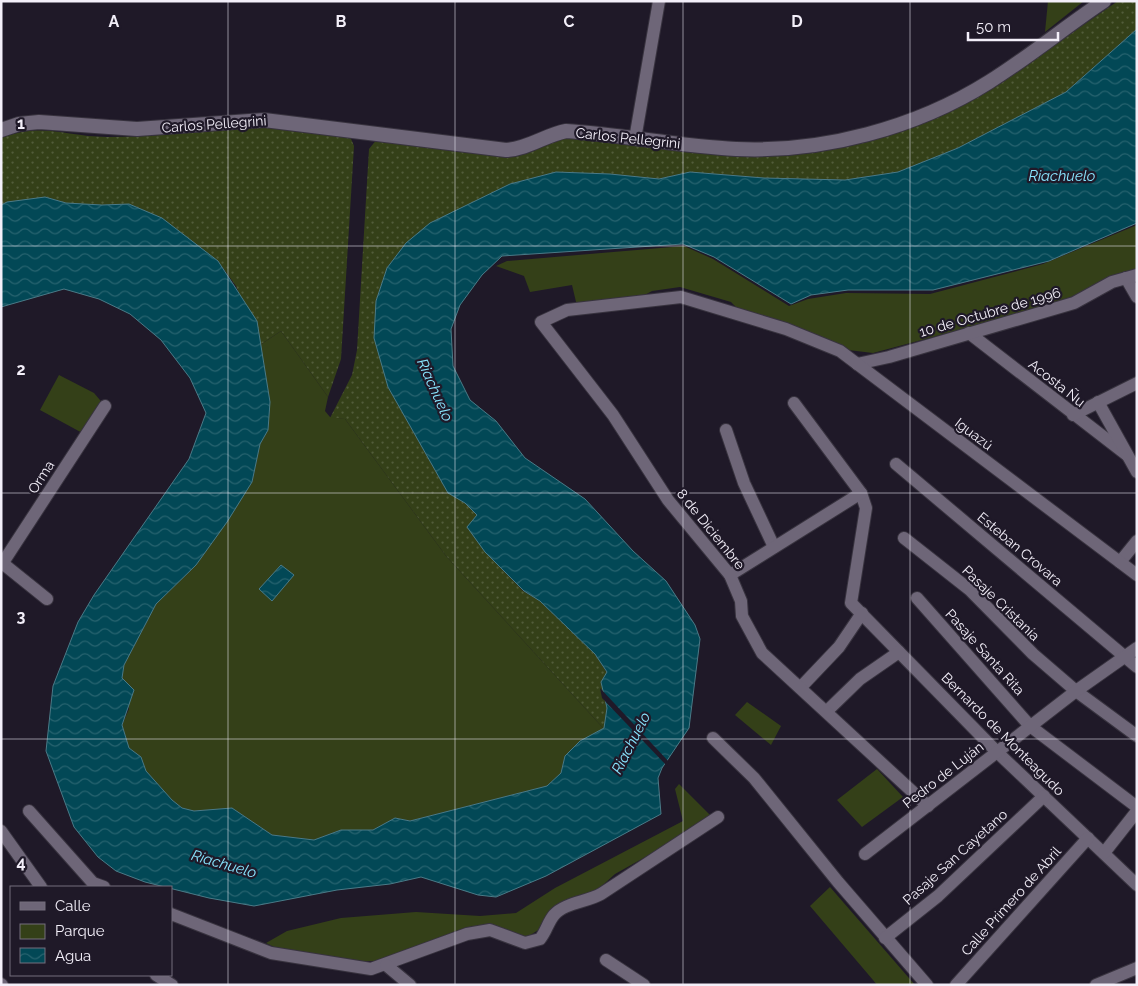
<svg xmlns="http://www.w3.org/2000/svg" width="1138" height="986" font-family="Raleway,sans-serif">
<defs>
<pattern id="grass-dots" width="8" height="8" patternUnits="userSpaceOnUse" patternTransform="scale(1.25)"><rect width="8" height="8" fill="#344018"/><path d="M2 2h.1M6 6h.1" fill="none" stroke="#525c3a" stroke-width="1.8" stroke-linecap="round"/></pattern>
<pattern id="water-waves" width="16" height="10" patternUnits="userSpaceOnUse" patternTransform="scale(1.25)"><rect width="16" height="10" fill="#024856"/><path d="M0 5q4-4 8 0t8 0" fill="none" stroke="#27636f"/></pattern>
</defs>
<rect width="100%" height="100%" fill="#1f1928"/>
<g fill="url(#grass-dots)">
<polygon points="1118,1 1137,1 1137,29 1066,92 958,148 898,172 845,180 764,178 690,172 659,179 610,174 556,172 510,184 471,204 406,243 387,268 376,301 388,387 448,493 465,503 477,515 485,552 523,591 540,601 595,654 607,673 601,682 607,708 604,729 446,556 345,419 330,418 352,375 357,350 369,149 378,138 491,153 558,137 738,152 836,145 1008,77"/>
<path d="M267,126l82,8 5,12 -13,213 -13,38 -47,-66 -21,14 -24,-59 -18,-25 -56,-42 -33,-15 -27,1 -36,-2 -21,-6 -44,8v-67c44,-16 64,-1 106,-1 54,0 107,-8 160,-11z"/>
</g>
<g fill="#344018">
<polygon points="1048,1 1084,1 1045,32"/>
<polygon points="1137,225 1137,271 1068,301 873,353 848,350 738,309 731,302 680,287 652,291 641,297 577,306 572,285 530,292 524,276 496,266 507,261 684,246 713,259 789,306 808,299 846,293 930,294 1043,264"/>
<polygon points="281,331 328,397 325,411 330,417 345,419 446,556 604,729 580,741 565,756 561,773 547,786 410,821 395,818 373,830 341,830 314,840 272,835 232,808 194,811 182,808 172,800 146,771 141,757 129,748 122,725 129,709 122,678 124,665 156,604 196,565 252,482 260,444 268,430 270,402 260,345"/>
<polygon points="59,375 94,393 105,406 86,435 40,410"/>
<polygon points="747,702 781,726 771,745 735,715"/>
<polygon points="877,769 903,797 862,827 837,800"/>
<polygon points="679,784 711,816 681,837 615,874 594,893 529,936 518,936 503,928 379,961 361,961 280,950 266,943 287,931 341,918 416,912 480,916 516,913 555,888 683,821 675,789"/>
<polygon points="830,887 915,985 877,985 873,980 810,906"/>
</g>
<g fill="url(#water-waves)" stroke="#4a7a87">
<polygon points="1137,29 1137,223 1049,261 933,290 848,290 811,295 791,304 714,257 683,244 502,256 482,275 460,305 451,329 453,366 470,400 496,421 525,458 585,499 633,551 666,581 695,625 700,639 689,728 662,768 658,778 661,814 546,876 496,897 478,895 421,877 390,884 337,890 254,906 209,898 145,882 116,871 98,857 74,827 46,751 53,686 78,622 94,595 189,459 206,413 190,378 161,340 130,314 99,299 64,289 1,307 1,205 7,202 45,197 66,203 102,205 129,204 162,218 218,261 257,321 270,402 268,430 260,444 252,482 227,522 196,565 156,604 124,665 122,678 134,690 122,725 129,748 141,757 146,771 172,800 182,808 194,811 232,808 272,835 314,840 341,830 373,830 395,818 410,821 547,786 561,773 565,756 580,741 604,728 607,708 601,682 607,672 595,654 540,601 524,591 485,552 467,527 477,515 465,503 448,493 388,387 374,338 376,301 387,268 406,243 430,223 510,184 556,172 610,174 659,179 690,172 764,178 845,180 898,172 958,148 1066,92"/>
<polygon points="281,565 294,575 272,601 259,589"/>
</g>
<polygon fill="#1f1928" points="600,688 669,762 667,766 602,698"/>
<g fill="none" stroke-linecap="round" stroke-linejoin="round">
<defs>
<g id="minor">
<polyline points="635,139 659,1"/>
<polyline points="1126,278 1137,297"/>
<polyline points="969,333 1127,455"/>
<polyline points="857,364 889,357 1074,303 1112,282 1137,275"/>
<polyline points="1098,402 1137,472"/>
<polyline points="794,403 861,493 866,508 851,603 997,752 1137,885"/>
<polyline points="1073,415 1137,383"/>
<polyline points="726,430 744,483 774,547"/>
<polyline points="896,464 1137,667"/>
<polyline points="904,538 970,590 1033,654 1076,691 1137,736"/>
<polyline points="1,562 47,599"/>
<polyline points="1120,562 1137,541"/>
<polyline points="2,564 105,406"/>
<polyline points="730,575 861,493"/>
<polyline points="917,598 1030,726 1137,807"/>
<polyline points="801,687 839,647 862,613"/>
<polyline points="827,711 860,679 899,652"/>
<polyline points="713,738 754,778 838,882 927,985"/>
<polyline points="928,806 762,653 742,616 741,601 730,575 668,500 613,415 541,322 567,310 681,297 786,329 840,351 1137,575"/>
<polyline points="29,811 93,883 104,887"/>
<polyline points="1,831 41,887"/>
<polyline points="1104,853 1137,811"/>
<polyline points="865,854 1076,691 1137,648"/>
<path d="M171,914l100,39 100,16 96,-35 23,-4 35,13 15,-4c6,-7 8,-17 14,-24 10,-12 33,-13 47,-21l117,-77"/>
<polyline points="885,938 938,896 1044,796"/>
<polyline points="606,960 644,985"/>
<polyline points="386,965 410,985"/>
<polyline points="156,975 172,985"/>
<polyline points="1,984 2,985"/>
<polyline points="956,985 1088,838"/>
<polyline points="1096,985 1137,968"/>
</g>
<path id="tertiary" d="M1,130l18,-6 20,-2 98,7 127,-9 242,30c22,-1 39,-15 60,-19 57,4 113,15 170,18 86,4 180,-21 253,-67 40,-25 76,-55 115,-81"/>
</defs>
<use href="#minor" stroke="#38333f" stroke-width="14"/>
<use href="#tertiary" stroke="#38333f" stroke-width="16"/>
<use href="#minor" stroke="#6e6678" stroke-width="12"/>
<use href="#tertiary" stroke="#6e6678" stroke-width="14"/>
</g>
<path fill="none" stroke="#f3eff9" stroke-width="1" stroke-opacity="0.55" d="M228,1v984M455,1v984M683,1v984M910,1v984M1,246h1136M1,493h1136M1,739h1136"/>
<g text-anchor="middle" dominant-baseline="central" stroke-width="4.5" stroke-linejoin="round" paint-order="stroke">
<g font-size="14" fill="#f3eff9" stroke="#1f1928">
<text transform="translate(214 124) rotate(-4)">Carlos Pellegrini</text>
<text transform="translate(628 138) rotate(6)">Carlos Pellegrini</text>
<text transform="translate(990 312) rotate(-16)">10 de Octubre de 1996</text>
<text transform="translate(1057 383) rotate(38)">Acosta Ñu</text>
<text transform="translate(974 434) rotate(37)">Iguazú</text>
<text transform="translate(41 477) rotate(-57)">Orma</text>
<text transform="translate(711 529) rotate(51)">8 de Diciembre</text>
<text transform="translate(1020 549) rotate(40)">Esteban Crovara</text>
<text transform="translate(1001 603) rotate(44)">Pasaje Cristanía</text>
<text transform="translate(985 652) rotate(48)">Pasaje Santa Rita</text>
<text transform="translate(1003 734) rotate(45)">Bernardo de Monteagudo</text>
<text transform="translate(943 775) rotate(-38)">Pedro de Luján</text>
<text transform="translate(955 857) rotate(-42)">Pasaje San Cayetano</text>
<text transform="translate(1011 901) rotate(-48)">Calle Primero de Abril</text>
</g>
<g font-size="15" font-style="italic" fill="#88e5fe" stroke="#1f1928">
<text x="1062" y="176">Riachuelo</text>
<text transform="translate(435 390) rotate(66)">Riachuelo</text>
<text transform="translate(631 743) rotate(-63)">Riachuelo</text>
<text transform="translate(224 864) rotate(16)">Riachuelo</text>
</g>
</g>
<g font-size="16" text-anchor="middle" font-weight="bold" fill="#f3eff9" stroke="#1f1928" stroke-width="4.5" stroke-linejoin="round" paint-order="stroke">
<text x="114" y="27">A</text>
<text x="341" y="27">B</text>
<text x="569" y="27">C</text>
<text x="797" y="27">D</text>
<text x="21" y="129">1</text>
<text x="21" y="375">2</text>
<text x="21" y="622">3</text>
<text x="21" y="868">4</text>
</g>
<rect width="1138" height="986" fill="none" stroke="#f3eff9" stroke-width="5"/>
<rect x="10" y="886" width="162" height="90" fill="#1f1928" stroke="#746f7c"/>
<rect x="20" y="902" width="25" height="8" fill="#6e6678" stroke="#746f7c"/>
<text x="55" y="911" font-size="15" fill="#f3eff9">Calle</text>
<rect x="20" y="924" width="25" height="15" fill="#344018" stroke="#746f7c"/>
<text x="55" y="936" font-size="15" fill="#f3eff9">Parque</text>
<rect x="20" y="948" width="25" height="15" fill="url(#water-waves)" stroke="#746f7c"/>
<text x="55" y="961" font-size="15" fill="#f3eff9">Agua</text>
<path d="M968 32v8h90v-8" fill="none" stroke="#f3eff9" stroke-width="2.5"/>
<text x="976" y="32" font-size="15" fill="#f3eff9" stroke="#1f1928" stroke-width="4" paint-order="stroke">50 m</text>
</svg>
